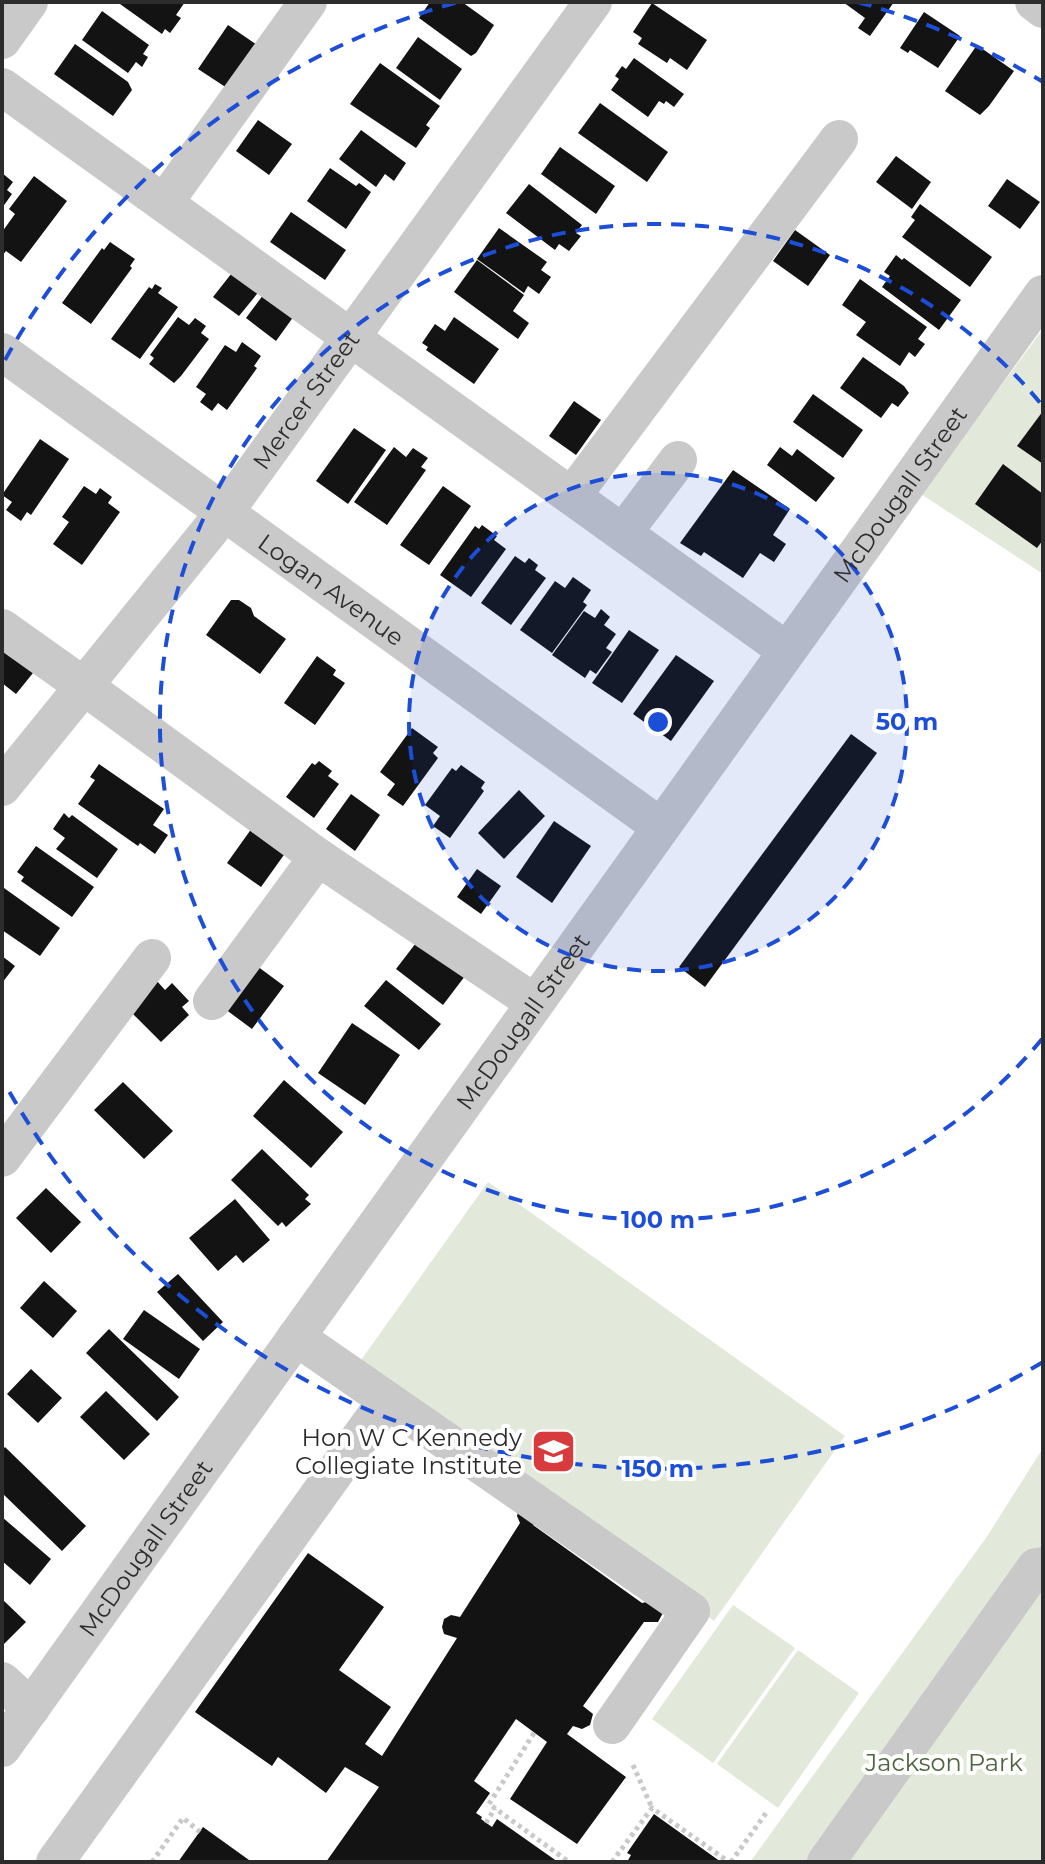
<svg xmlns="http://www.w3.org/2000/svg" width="1045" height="1864" font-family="Montserrat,sans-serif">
<rect width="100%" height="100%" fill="#fff"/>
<g fill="#e2e9db">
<polygon points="1043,329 1043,574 921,494"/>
<polygon points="488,1182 845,1436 714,1621 359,1363"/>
<polygon points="1043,1448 1043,1862 750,1862 986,1538"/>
<polygon points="733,1605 795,1648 713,1763 652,1719"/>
<polygon points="798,1650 859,1693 778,1808 717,1764"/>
</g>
<g fill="#131313">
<polygon points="121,2 185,2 176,15 181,18 170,33 165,29 162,34 120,4"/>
<polygon points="430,2 462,2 494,25 476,53 471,56 419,18"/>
<polygon points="843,2 894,2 870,36 858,28 865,18"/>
<polygon points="652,3 707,40 687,70 670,58 667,63 638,44 642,38 633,32"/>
<polygon points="102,11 149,45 143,54 148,57 142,67 136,62 128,73 82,40"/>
<polygon points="924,12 960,36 938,68 910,50 908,53 900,48"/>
<polygon points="228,25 260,47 230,90 198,69"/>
<polygon points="418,37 462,69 440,100 396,68"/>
<polygon points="75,44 128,82 132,90 113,116 54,74"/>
<polygon points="977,45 1014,71 989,106 980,115 945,91"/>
<polygon points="634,58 684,94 674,107 666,101 664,104 659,101 648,117 611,90 619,79 615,76 622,66 626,69"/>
<polygon points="380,63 440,106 426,125 430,128 416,148 350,104"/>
<polygon points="600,103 668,152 647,182 578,133"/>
<polygon points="258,120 292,144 269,175 236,151"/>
<polygon points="361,130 406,163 394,181 385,174 376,187 339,159"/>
<polygon points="560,147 615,186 596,214 541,174"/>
<polygon points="896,156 931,182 912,209 876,182"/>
<polygon points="330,168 356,186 359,183 371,192 346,229 307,201"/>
<polygon points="2,173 13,182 7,190 12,194 2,208"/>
<polygon points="34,176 67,201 21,262 6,251 2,256 2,232 15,214 9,209"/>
<polygon points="1007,179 1040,202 1020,229 988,206"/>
<polygon points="529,184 582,225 576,233 581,236 569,251 559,244 555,250 506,213"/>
<polygon points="920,204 992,257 970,287 902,237 915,220 911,217"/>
<polygon points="291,212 346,250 325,280 270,242"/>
<polygon points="499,228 547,262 541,270 551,277 539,294 528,286 524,293 477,259"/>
<polygon points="795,230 830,255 808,286 773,261"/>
<polygon points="110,242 135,259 130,266 132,268 91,324 62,303 102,248 104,250"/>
<polygon points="896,255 902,260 904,258 961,300 939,330 882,287 890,276 884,272"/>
<polygon points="477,260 524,295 513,311 529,323 518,339 454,292"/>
<polygon points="235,269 261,289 239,316 213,297"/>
<polygon points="860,279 927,327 918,339 925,344 915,357 909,352 900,366 856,335 866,322 842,305"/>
<polygon points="155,284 162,288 158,293 178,307 140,359 111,339 149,287 152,289"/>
<polygon points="269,287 299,309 276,341 246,318"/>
<polygon points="178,317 189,325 195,318 206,326 201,333 209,339 181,376 174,383 149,364 154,358 150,355"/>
<polygon points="454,317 499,349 474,384 426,350 428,347 422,343 435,324 445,331"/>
<polygon points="242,342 261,356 254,366 257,368 227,410 218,403 212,411 200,402 206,394 196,387 225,345 236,352"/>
<polygon points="863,357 904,386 909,393 898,407 892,403 881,418 840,388"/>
<polygon points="813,394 863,430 843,458 793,422"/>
<polygon points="574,401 601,420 576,455 549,436"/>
<polygon points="1043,411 1043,464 1017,446"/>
<polygon points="354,428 386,450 348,504 316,481"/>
<polygon points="40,439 69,459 31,515 27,512 21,521 6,510 12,502 2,495"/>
<polygon points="394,447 406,457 413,448 428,458 421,467 426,470 387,525 354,502"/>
<polygon points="780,447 792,456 797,449 835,478 816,502 767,465"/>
<polygon points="1003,464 1043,494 1043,530 1041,532 1043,540 1037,548 975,504"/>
<polygon points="733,470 790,509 773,535 786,544 774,562 760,553 743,578 704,552 701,556 680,543"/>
<polygon points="84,486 96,494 100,488 112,497 108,503 120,512 82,565 53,544 69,522 62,517"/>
<polygon points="443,486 471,506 429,565 400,545"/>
<polygon points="482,525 497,536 494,540 506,549 471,597 440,575 475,526 479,529"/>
<polygon points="515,556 525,563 529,558 538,565 535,570 546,578 511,625 481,603"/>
<polygon points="573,577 591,590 583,602 587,605 552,653 520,630 555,581 565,588"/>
<polygon points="231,600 239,600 251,608 254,616 286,639 260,674 206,635"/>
<polygon points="601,609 610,617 604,625 616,634 606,648 612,652 596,674 590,670 585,678 552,655 584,611 595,618"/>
<polygon points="629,630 659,650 622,703 592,683"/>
<polygon points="2,642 33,673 16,694 2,683"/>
<polygon points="676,655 714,681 671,741 633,714"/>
<polygon points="317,656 336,670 333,675 345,683 315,725 284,703"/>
<polygon points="412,728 438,747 433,753 438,758 403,806 387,795 395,784 380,772"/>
<polygon points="851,734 877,753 705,987 679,967"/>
<polygon points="319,761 332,771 328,776 339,784 314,818 286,797 312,763 315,765"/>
<polygon points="99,764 164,809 153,825 168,835 155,854 140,843 138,846 78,804 95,780 90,777"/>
<polygon points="461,765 485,782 481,788 484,791 450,838 433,826 440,816 425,805 452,768 456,771"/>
<polygon points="519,790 545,816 504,859 478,833"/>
<polygon points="351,794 380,815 355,851 326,829"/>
<polygon points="64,813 69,818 72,815 118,849 97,878 56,849 65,838 53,829"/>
<polygon points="554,821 591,846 552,903 516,877"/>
<polygon points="252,828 286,852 261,887 227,863"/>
<polygon points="36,846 94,887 72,917 21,881 24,877 17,872"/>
<polygon points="477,869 501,886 481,914 457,897"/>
<polygon points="4,888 60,928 40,956 2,930 2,891"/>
<polygon points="419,939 465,976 443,1005 396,969"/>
<polygon points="2,956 15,966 2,983"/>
<polygon points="253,963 284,986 252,1029 221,1006"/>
<polygon points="156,980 165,990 172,983 189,1001 182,1007 189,1015 161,1042 127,1008"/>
<polygon points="386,980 441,1024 419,1050 364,1006"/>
<polygon points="352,1023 400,1055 365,1105 318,1073"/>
<polygon points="284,1080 343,1132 311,1168 253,1116"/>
<polygon points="123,1082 173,1131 144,1159 94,1110"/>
<polygon points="262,1149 309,1195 305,1199 311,1204 286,1227 282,1222 278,1226 231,1180"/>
<polygon points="46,1188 81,1222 51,1253 16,1218"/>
<polygon points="235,1199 270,1240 243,1263 236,1255 218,1271 189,1238"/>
<polygon points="178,1274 223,1322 203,1341 157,1292"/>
<polygon points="44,1281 77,1311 53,1338 20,1308"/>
<polygon points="144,1310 200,1349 179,1379 123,1339"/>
<polygon points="109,1329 179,1397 157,1421 86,1353"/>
<polygon points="31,1369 62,1398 38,1423 7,1394"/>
<polygon points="106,1391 150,1434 124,1460 80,1417"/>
<polygon points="5,1447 86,1526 62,1551 2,1493 2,1450"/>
<polygon points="519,1508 540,1515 533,1525 642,1603 655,1600 664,1611 658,1622 644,1622 583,1706 593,1714 590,1725 582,1729 573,1726 567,1734 626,1777 577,1844 510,1799 547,1742 516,1719 474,1781 490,1793 476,1813 482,1817 481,1819 492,1827 497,1819 558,1862 326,1862 379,1787 345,1767 326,1793 278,1757 272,1766 195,1712 308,1553 384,1607 339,1670 391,1707 365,1744 382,1756 457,1638 444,1634 442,1627 444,1619 451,1615 460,1617 520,1523 517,1516"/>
<polygon points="2,1517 51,1559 30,1585 2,1561"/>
<polygon points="2,1599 26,1622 2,1646"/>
<polygon points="654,1814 721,1862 627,1862 631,1855 627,1853"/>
<polygon points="203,1827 249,1860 248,1862 178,1862"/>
</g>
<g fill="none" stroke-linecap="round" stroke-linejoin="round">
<g stroke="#c9c9c9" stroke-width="5" stroke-dasharray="4 4" stroke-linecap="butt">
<polyline points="534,1733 489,1804 569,1862"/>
<polyline points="633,1765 652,1808"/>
<polyline points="486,1823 495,1808"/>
<polyline points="152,1862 183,1818 200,1832"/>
<polyline points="612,1862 652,1808 729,1862"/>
<polyline points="731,1862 766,1813"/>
</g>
<g stroke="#c9c9c9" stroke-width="38">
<polyline points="1034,2 1043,9"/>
<polyline points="2,40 29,2"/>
<polyline points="2,87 787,651"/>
<polyline points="164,203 308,2"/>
<path id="s1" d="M2,352l659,475"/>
<polyline points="572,496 839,139"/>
<polyline points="623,533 678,460"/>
<polyline points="2,628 85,687 318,857 535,1003"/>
<path id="s2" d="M2,787l222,-274 369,-511"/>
<polyline points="212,1001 318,857"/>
<polyline points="2,1158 152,958"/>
<polyline points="387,1400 691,1611 612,1725"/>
<polyline points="2,1681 31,1708"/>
<path id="s3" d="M2,1748l1041,-1454"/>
<polyline points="55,1862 387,1400 296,1337"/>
<polyline points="826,1862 1036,1567 1043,1566"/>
</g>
</g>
<circle cx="658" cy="722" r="249" fill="#1d4ed8" fill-opacity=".12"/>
<g fill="none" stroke="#1d4ed8" stroke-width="4" stroke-dasharray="14 10">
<circle cx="658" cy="722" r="249"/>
<path d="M1042 1039A498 498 0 1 1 1042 405"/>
<path d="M1043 1362A747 747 0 0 1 5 1084M5 360A747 747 0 0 1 458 2M858 2A747 747 0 0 1 1043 82"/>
</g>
<defs>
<symbol id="school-square" viewBox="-11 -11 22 22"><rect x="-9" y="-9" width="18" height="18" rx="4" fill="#d73b3e" stroke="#fff"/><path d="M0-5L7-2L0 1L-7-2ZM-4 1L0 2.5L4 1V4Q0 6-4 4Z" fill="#fff"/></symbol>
</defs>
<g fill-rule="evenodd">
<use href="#school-square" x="528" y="1426" width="51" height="51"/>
</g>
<g text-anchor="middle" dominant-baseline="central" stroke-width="8" stroke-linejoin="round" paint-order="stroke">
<g font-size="24" fill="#2c2c2c" stroke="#fff">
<text stroke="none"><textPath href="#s2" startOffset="492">Mercer Street</textPath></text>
<text stroke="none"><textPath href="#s3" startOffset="1542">McDougall Street</textPath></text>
<text stroke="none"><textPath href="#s1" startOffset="406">Logan Avenue</textPath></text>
<text stroke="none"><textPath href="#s3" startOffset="894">McDougall Street</textPath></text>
<text stroke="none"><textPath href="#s3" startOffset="246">McDougall Street</textPath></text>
</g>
<g font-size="24" fill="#2c2c2c" stroke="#fff" text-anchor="end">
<text x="522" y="1437">Hon W C Kennedy<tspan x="522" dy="28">Collegiate Institute</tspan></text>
</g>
<g font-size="24" fill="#4e643e" stroke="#fff">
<text x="944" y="1762">Jackson Park</text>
</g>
</g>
<circle cx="658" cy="722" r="12" fill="#1d4ed8" stroke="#fff" stroke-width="4"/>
<g font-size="24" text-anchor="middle" font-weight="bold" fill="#1d4ed8" stroke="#fff" stroke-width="8" stroke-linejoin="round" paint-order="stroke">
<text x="907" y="730">50 m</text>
<text x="658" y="1228">100 m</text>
<text x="658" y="1477">150 m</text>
</g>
<rect width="1045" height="1864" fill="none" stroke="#2c2c2c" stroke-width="8"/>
</svg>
